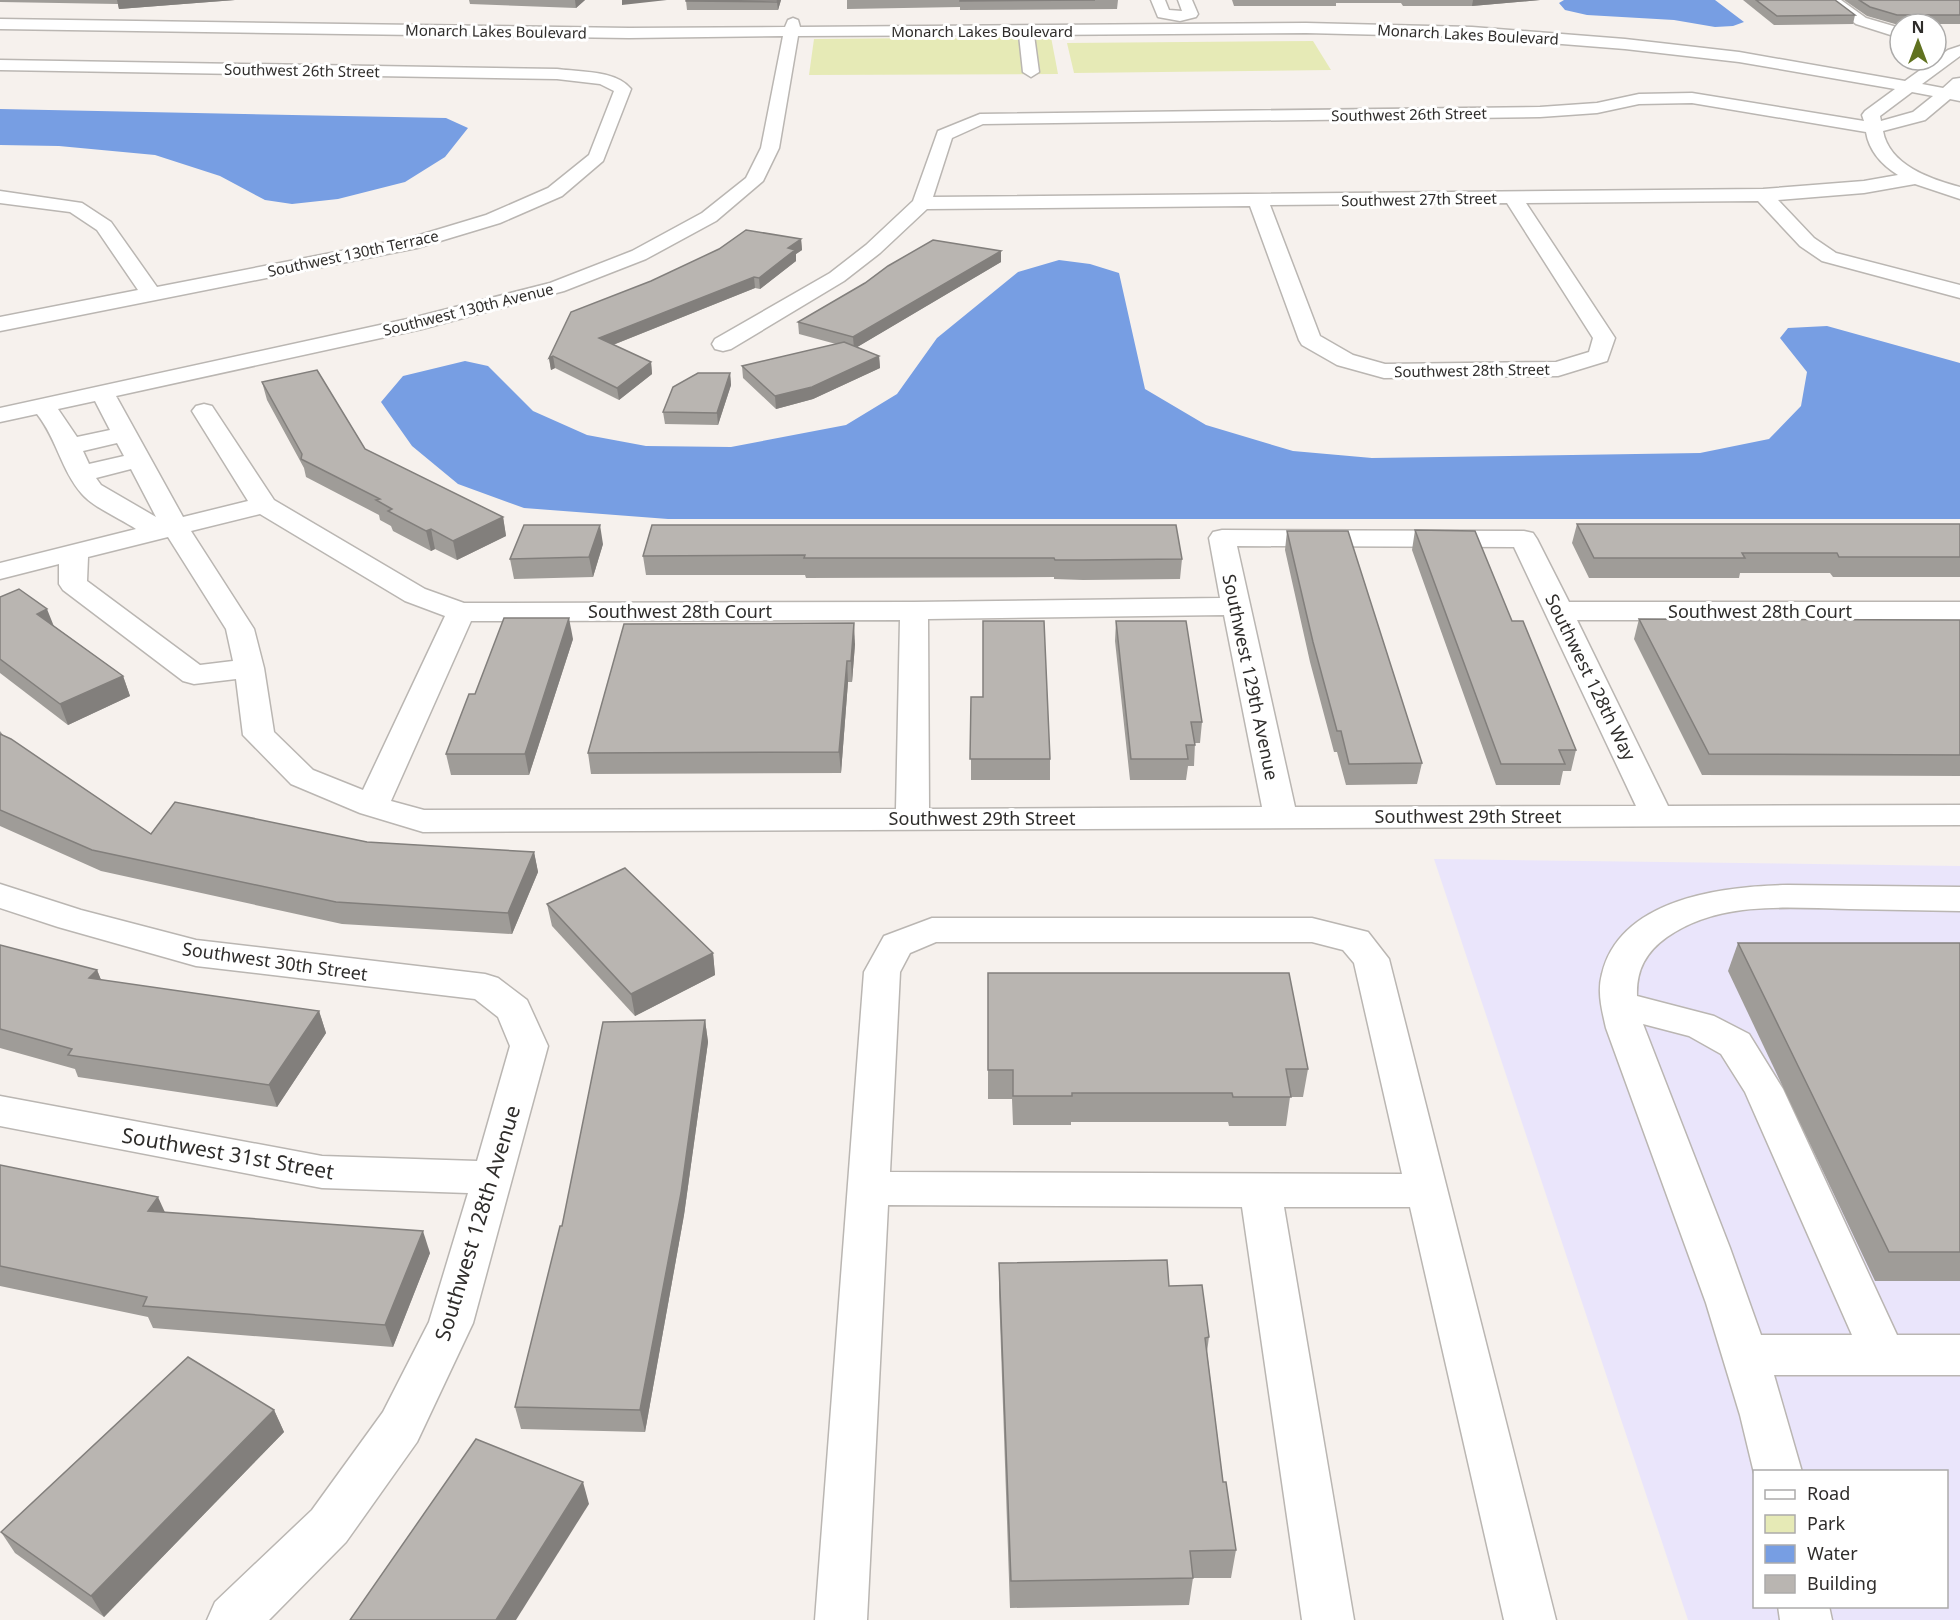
<svg xmlns="http://www.w3.org/2000/svg" width="1960" height="1620" font-family="'Noto Sans',sans-serif">
<rect width="100%" height="100%" fill="#f6f1ed"/>
<path fill="#eae5fb" fill-rule="evenodd" d="M1434,859l526,7v754h-272zM1754,1472h192v134h-192z"/>
<g fill="#e6eab6">
<polygon points="1051,37 1058,74 809,75 814,39"/>
<polygon points="1313,41 1331,70 1074,73 1067,43"/>
</g>
<g fill="#779ee3">
<polygon points="1564,0 1715,0 1744,22 1733,26 1715,27 1674,20 1587,15 1565,10 1559,3"/>
<polygon points="0,109 446,118 468,128 445,157 405,182 338,199 292,204 265,200 220,176 155,155 59,146 0,145"/>
<polygon points="1059,260 1090,264 1119,273 1145,389 1206,425 1293,451 1372,458 1700,453 1769,439 1801,406 1807,372 1780,338 1788,328 1827,326 1960,363 1960,519 668,519 524,508 458,484 412,446 381,402 403,376 465,361 488,366 533,411 587,435 646,446 731,447 846,425 897,394 937,338 1018,272"/>
</g>
<g fill="none" stroke-linecap="round" stroke-linejoin="round">
<defs>
<g id="minor">
<polygon points="1151,0 1165,0 1169,10 1182,11 1178,0 1192,0 1198,14 1196,17 1180,21 1158,17"/>
<polygon points="1824,0 1841,0 1866,18 1900,28 1900,38 1856,24"/>
<path d="M793,18l5,2 2,7 506,-4 166,4 153,12 114,13 166,29 43,-31 12,-4v10l-38,28 21,4 10,-9 7,-1v23l-10,-2 -25,21 -42,11c6,34 47,48 77,56v12l-45,-15 -51,9 -86,7 36,38 22,15 124,32v13l-138,-37 -22,-15 -42,-45 -232,2 89,135 -8,23 -49,15 -174,2 -47,-13 -35,-20 -3,-5 -49,-134 -323,3 -47,44 -36,28 -113,68 -8,2 -8,-2 -3,-5 3,-5 115,-66 36,-28 47,-44 25,-70 42,-17 560,-7 57,-4 42,-9 53,-1 172,28 -2,-6 3,-4 30,-22 -156,-27 -114,-13 -153,-12 -166,-4 -272,2 5,37 -8,5 -8,-5 -4,-37 -221,1 -19,112 -16,33 -47,40 -70,38 -82,32 -142,38 -306,67 67,121 65,-16 -56,-90 4,-5 8,-2 8,2 62,94 151,89 39,14 450,-1 306,-4 -11,-60 4,-6 9,-2 302,1 9,2 4,6 32,63h391v18h-383l91,186 292,-1v20l-1537,7 -63,-19 -69,-29 -48,-49 -7,-56 -42,5 -11,-3 -120,-91 -4,-6v-20l-59,15v-16l136,-34c-15,-10 -43,-22 -54,-35 -21,-24 -25,-55 -45,-80l-37,8v-14l412,-90 138,-35 82,-32 70,-38 44,-35 15,-30 22,-112 -154,2 -629,-9v-10l629,9 156,-1 3,-7zM1912,92l21,4 -20,16 -32,9 -1,-5zM1692,103l174,29c3,19 16,33 32,43l-34,6 -101,8 -830,8 19,-59 31,-14 557,-7 57,-4 42,-9zM1507,203l86,135 -4,14 -33,10 -171,2 -32,-9 -33,-19 -50,-131zM95,401l15,29 -33,7 -19,-28zM117,443l7,13 -35,8 -6,-13zM131,469l25,48 -55,-32 -5,-7zM260,514l145,87 40,15 -82,174 -50,-20 -39,-38 -10,-64 -10,-39 -63,-98zM168,537l58,92 7,32 -33,4 -113,-84 1,-24zM1237,546l277,1 122,259 -341,1zM1224,615l38,192 -333,2 -1,-190zM900,620l-4,189 -472,1 -33,-9 80,-180z"/>
<path d="M0,60l557,9c22,3 59,1 74,20l-28,72 -41,35 -62,27 -83,25 -417,83v-14l138,-27 -41,-60 -27,-18 -70,-9v-12l82,12 29,19 46,65 256,-50 73,-22 62,-27 41,-33 25,-64 -14,-7 -43,-5 -557,-9z"/>
<polygon points="0,884 81,910 196,940 485,974 498,978 527,1000 548,1046 473,1323 417,1442 346,1542 269,1620 207,1620 215,1602 312,1510 383,1412 429,1322 468,1193 322,1188 0,1126 0,1096 322,1156 477,1161 510,1046 498,1017 475,999 196,966 58,927 0,908"/>
<path d="M1788,885l172,2v24c-37,-1 -74,-1 -111,-2 -62,-1 -129,-9 -182,28 -21,15 -31,33 -30,59l77,20 35,18 34,55 114,246h63v40h-186l28,97 -48,1 -14,-58 -34,-112 -100,-275c-4,-18 -9,-36 -4,-54 18,-76 122,-88 186,-89zM1643,1024l46,12 32,18 24,38 107,243h-91l-31,-87z"/>
<path d="M932,918h380l56,14 21,27 167,661h-52l-94,-413h-126l70,413h-52l-60,-413 -354,-2 -21,415h-52l49,-648 20,-36zM936,942h376l31,8 11,13 48,211 -512,-2 10,-200 10,-19z"/>
<polygon points="1778,1606 1829,1606 1832,1620 1780,1620"/>
</g>
</defs>
<use href="#minor" stroke="#bab6b2" stroke-width="3"/>
<use href="#minor" fill="#fff" fill-rule="evenodd"/>
</g>
<g fill="#9f9c98">
<polygon points="0,0 235,0 119,9 118,4 0,2"/>
<polygon points="469,0 585,0 576,8 470,4"/>
<polygon points="781,0 778,10 687,10 686,1"/>
<polygon points="847,0 1118,0 1117,9 960,10 960,7 847,9"/>
<polygon points="1232,0 1540,0 1472,6 1403,6 1401,3 1336,3 1336,6 1234,6"/>
<polygon points="1743,0 1835,0 1855,15 1853,24 1774,25"/>
<polygon points="1844,0 1960,0 1960,24 1895,24 1867,16"/>
<polygon points="801,239 802,250 796,254 796,261 760,289 755,288 613,345 651,362 652,374 619,400 555,368 551,370 549,358"/>
<polygon points="1001,251 1001,262 857,347 879,356 880,368 813,399 776,409 743,378 742,366 836,344 799,334 798,322"/>
<polygon points="730,373 731,385 718,425 665,424 663,412"/>
<polygon points="262,382 365,449 503,517 506,536 457,560 435,549 431,551 393,531 391,526 380,520 379,515 306,477 304,468 267,400"/>
<polygon points="1577,524 1960,524 1960,577 1833,577 1830,573 1740,573 1739,578 1589,578 1572,543"/>
<polygon points="652,525 1182,559 1180,579 1083,580 1054,579 1054,577 806,578 805,575 646,575 643,556"/>
<polygon points="1415,530 1512,621 1576,750 1571,771 1563,771 1560,785 1496,785 1412,550"/>
<polygon points="1287,531 1422,763 1417,784 1346,785 1337,752 1334,752 1310,662 1285,550"/>
<polygon points="603,544 593,577 514,579 510,559"/>
<polygon points="0,597 54,626 123,676 130,696 68,725 0,673"/>
<polygon points="1639,619 1960,620 1960,776 1702,775 1634,639"/>
<polygon points="1116,621 1202,722 1200,743 1195,743 1194,766 1188,766 1186,780 1130,780 1115,641"/>
<polygon points="573,639 529,775 451,775 446,754 475,694"/>
<polygon points="855,644 852,682 848,682 841,773 591,774 588,753"/>
<polygon points="971,697 1050,759 1050,780 971,780"/>
<polygon points="0,731 3,735 151,834 367,842 534,852 538,872 512,934 342,924 101,871 0,826"/>
<polygon points="547,904 713,953 715,975 635,1016 552,926"/>
<polygon points="1738,943 1960,943 1960,1281 1875,1281 1728,971"/>
<polygon points="0,945 97,970 101,980 319,1011 326,1033 277,1107 78,1077 75,1069 0,1048"/>
<polygon points="988,973 1308,1069 1303,1097 1290,1097 1286,1126 1229,1126 1228,1122 1071,1122 1071,1125 1013,1125 1012,1099 988,1099"/>
<polygon points="705,1020 708,1042 684,1215 645,1432 521,1429 515,1407 562,1226"/>
<polygon points="0,1165 165,1212 430,1253 393,1347 153,1328 148,1317 0,1286"/>
<polygon points="999,1263 1169,1286 1209,1337 1207,1352 1223,1482 1236,1550 1231,1578 1193,1578 1189,1605 1010,1608 999,1292"/>
<polygon points="274,1410 284,1432 104,1617 15,1553 1,1532"/>
</g>
<g fill="#827f7c">
<polygon points="117,0 235,0 119,9"/>
<polygon points="575,0 585,0 576,8"/>
<polygon points="622,0 667,0 622,5"/>
<polygon points="778,0 781,0 778,10 777,2"/>
<polygon points="1473,0 1540,0 1472,6"/>
<polygon points="801,239 802,250 796,254 796,261 760,289 759,278 788,248"/>
<polygon points="1001,251 1001,262 854,349 853,337"/>
<polygon points="754,277 755,288 600,350 599,338"/>
<polygon points="553,356 555,368 551,370 549,358"/>
<polygon points="879,356 880,368 813,399 776,409 775,396"/>
<polygon points="651,362 652,374 619,400 617,388"/>
<polygon points="730,373 731,385 718,425 717,413"/>
<polygon points="503,517 506,536 457,560 453,541"/>
<polygon points="600,525 603,544 593,577 589,557"/>
<polygon points="431,529 435,549 431,551 426,531"/>
<polygon points="47,609 55,629 37,614"/>
<polygon points="569,618 573,639 529,775 525,754"/>
<polygon points="854,623 855,644 852,682 851,661"/>
<polygon points="847,661 848,682 841,773 839,752"/>
<polygon points="123,676 130,696 68,725 60,704"/>
<polygon points="534,852 538,872 512,934 508,913"/>
<polygon points="713,953 715,975 635,1016 631,994"/>
<polygon points="97,970 106,992 89,978"/>
<polygon points="319,1011 326,1033 277,1107 269,1085"/>
<polygon points="705,1020 708,1042 684,1215 645,1432 640,1410"/>
<polygon points="158,1197 168,1219 148,1211"/>
<polygon points="423,1231 430,1253 393,1347 385,1325"/>
<polygon points="274,1410 284,1432 104,1617 91,1596"/>
<polygon points="583,1482 589,1504 516,1620 496,1620"/>
</g>
<g fill="#b9b5b1" stroke="#827f7c" stroke-width="1.5">
<polygon points="686,0 778,0 777,2 686,1"/>
<polygon points="960,0 1095,0 960,1"/>
<polygon points="1756,0 1835,0 1855,15 1777,16"/>
<polygon points="1859,0 1960,0 1960,15 1897,15 1870,7"/>
<polygon points="746,230 801,239 788,248 795,250 759,278 754,277 599,338 651,362 617,388 553,356 549,358 571,312 651,281 719,249"/>
<polygon points="933,240 1001,251 853,337 798,322 865,283 888,266"/>
<polygon points="844,342 879,356 812,387 775,396 742,366"/>
<polygon points="317,370 365,449 503,517 453,541 431,529 426,531 388,511 392,509 376,500 380,499 301,459 302,454 262,382"/>
<polygon points="698,373 730,373 717,413 663,412 673,387"/>
<polygon points="1577,524 1960,524 1960,557 1839,557 1837,553 1742,553 1745,558 1594,558"/>
<polygon points="524,525 600,525 589,557 510,559"/>
<polygon points="652,525 1176,525 1182,559 1084,560 1055,560 1054,558 804,558 805,555 643,556"/>
<polygon points="1415,530 1475,531 1512,621 1523,621 1576,750 1559,750 1565,764 1501,764"/>
<polygon points="1287,531 1348,531 1422,763 1349,764 1341,731 1337,731 1313,642"/>
<polygon points="19,589 47,609 37,614 123,676 60,704 0,659 0,597"/>
<polygon points="504,618 569,618 525,754 446,754 469,694 475,694"/>
<polygon points="1639,619 1960,620 1960,755 1709,754"/>
<polygon points="983,621 1044,621 1050,759 970,759 971,697 983,697"/>
<polygon points="1116,621 1186,621 1202,722 1191,722 1195,745 1186,745 1188,759 1131,759"/>
<polygon points="854,623 851,661 847,661 839,752 588,753 624,624"/>
<polygon points="0,734 11,739 151,834 175,802 367,842 534,852 508,913 336,902 92,850 0,810"/>
<polygon points="625,868 713,953 631,994 547,904"/>
<polygon points="1738,943 1960,943 1960,1252 1889,1252"/>
<polygon points="0,945 97,970 89,978 319,1011 269,1085 68,1055 72,1049 0,1029"/>
<polygon points="988,973 1289,973 1308,1069 1286,1069 1291,1097 1233,1097 1232,1093 1072,1093 1072,1096 1013,1096 1013,1070 988,1070"/>
<polygon points="705,1020 681,1193 640,1410 515,1407 560,1226 562,1226 603,1022"/>
<polygon points="0,1165 158,1197 148,1211 423,1231 385,1325 143,1306 147,1297 0,1266"/>
<polygon points="1167,1260 1169,1286 1202,1285 1209,1337 1205,1338 1223,1482 1226,1482 1236,1550 1190,1551 1193,1578 1011,1581 999,1263"/>
<polygon points="188,1357 274,1410 91,1596 1,1532"/>
<polygon points="476,1439 583,1482 496,1620 350,1620"/>
</g>
<g text-anchor="middle" dominant-baseline="central" stroke-width="6" stroke-linejoin="round" paint-order="stroke">
<g font-size="15" fill="#2f2d2b" stroke="#fff">
<text transform="translate(496 31) rotate(1)">Monarch Lakes Boulevard</text>
<text x="982" y="31">Monarch Lakes Boulevard</text>
<text transform="translate(1468 34) rotate(3)">Monarch Lakes Boulevard</text>
<text transform="translate(302 70) rotate(1)">Southwest 26th Street</text>
<text transform="translate(1409 114) rotate(-1)">Southwest 26th Street</text>
<text transform="translate(1419 199) rotate(-1)">Southwest 27th Street</text>
<text transform="translate(353 253) rotate(-12)">Southwest 130th Terrace</text>
<text transform="translate(468 309) rotate(-14)">Southwest 130th Avenue</text>
<text transform="translate(1472 370) rotate(-1)">Southwest 28th Street</text>
</g>
<g font-size="18" fill="#2f2d2b" stroke="#fff">
<text x="680" y="611">Southwest 28th Court</text>
<text x="1760" y="611">Southwest 28th Court</text>
<text transform="translate(1251 677) rotate(78)">Southwest 129th Avenue</text>
<text transform="translate(1591 677) rotate(64)">Southwest 128th Way</text>
<text x="1468" y="816">Southwest 29th Street</text>
<text x="982" y="818">Southwest 29th Street</text>
<text transform="translate(275 961) rotate(8)">Southwest 30th Street</text>
</g>
<g font-size="21" fill="#2f2d2b" stroke="#fff">
<text transform="translate(228 1153) rotate(10)">Southwest 31st Street</text>
<text transform="translate(477 1223) rotate(-73)">Southwest 128th Avenue</text>
</g>
</g>
<rect x="1753" y="1470" width="195" height="138" fill="#ffffff" stroke="#acabaa" stroke-width="1.5"/>
<rect x="1765" y="1490" width="30" height="9" fill="#ffffff" stroke="#acabaa" stroke-width="1.5"/>
<text x="1807" y="1500" font-size="18" fill="#2f2d2b">Road</text>
<rect x="1765" y="1515" width="30" height="18" fill="#e6eab6" stroke="#acabaa" stroke-width="1.5"/>
<text x="1807" y="1530" font-size="18" fill="#2f2d2b">Park</text>
<rect x="1765" y="1545" width="30" height="18" fill="#779ee3" stroke="#acabaa" stroke-width="1.5"/>
<text x="1807" y="1560" font-size="18" fill="#2f2d2b">Water</text>
<rect x="1765" y="1575" width="30" height="18" fill="#b9b5b1" stroke="#acabaa" stroke-width="1.5"/>
<text x="1807" y="1590" font-size="18" fill="#2f2d2b">Building</text>
<g transform="translate(1918 42)"><circle r="28" fill="#ffffff" stroke="#acabaa" stroke-width="1.5"/>
<path d="M0-4.5L10 22L0 15L-10 22Z" fill="#607220"/>
<text y="-9" font-size="16" font-weight="bold" text-anchor="middle" fill="#2f2d2b">N</text>
</g>
</svg>
